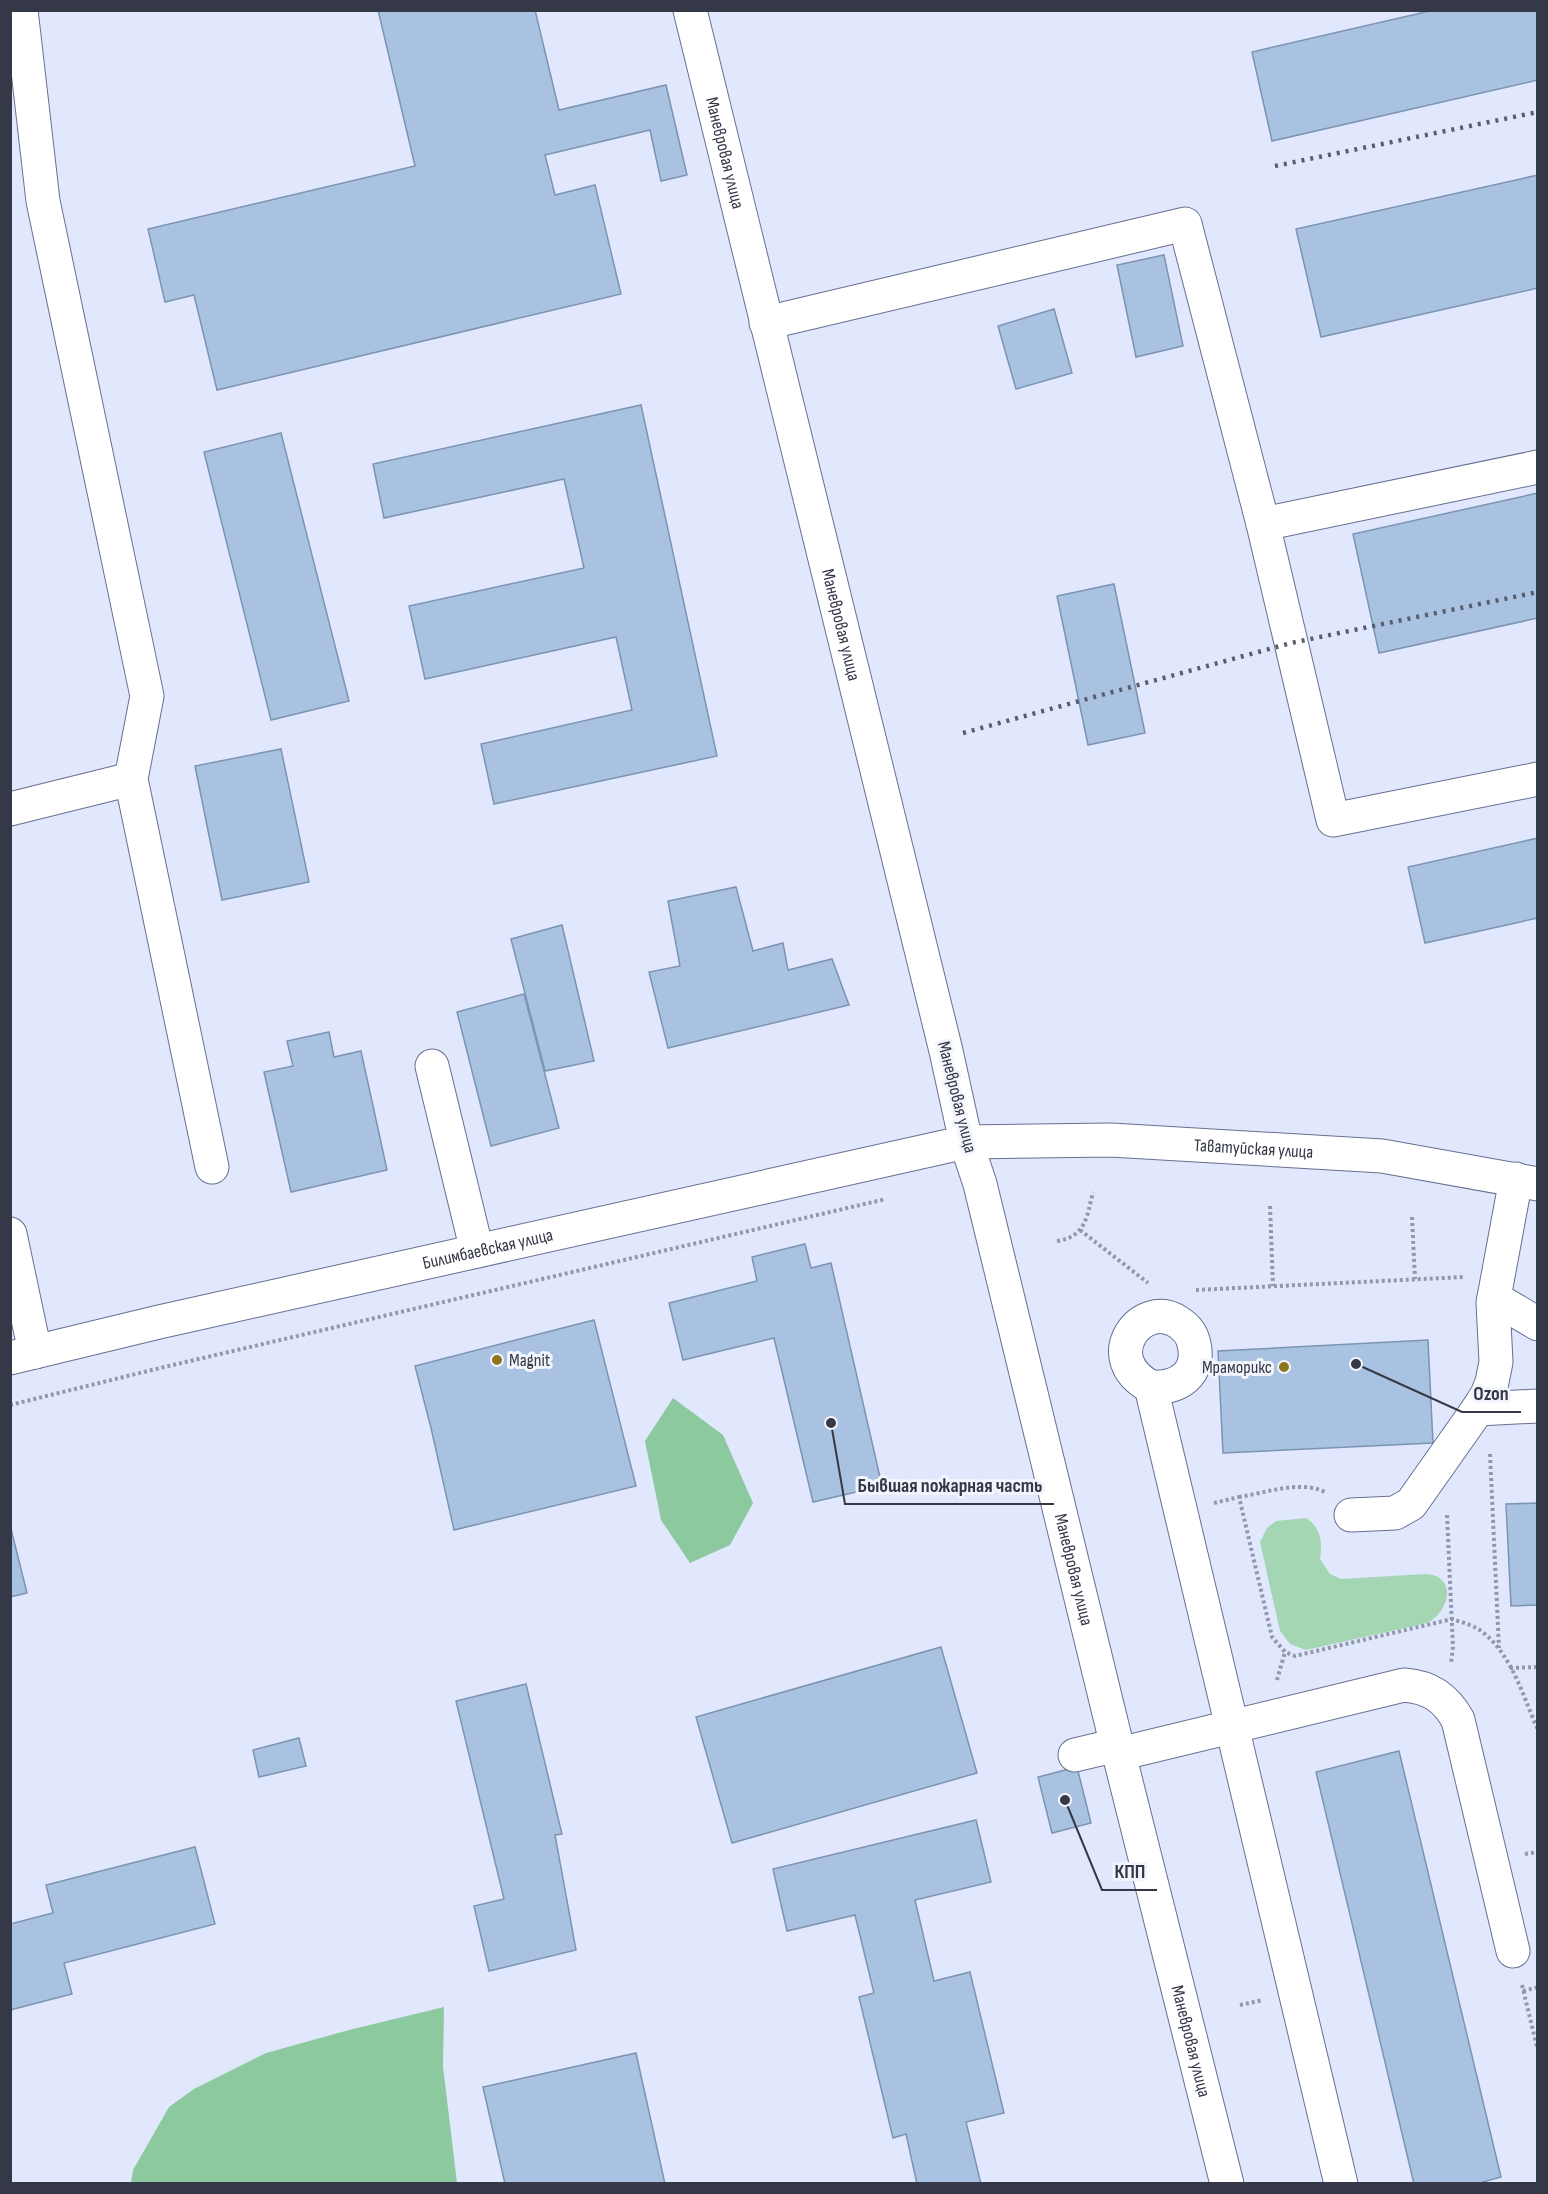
<svg xmlns="http://www.w3.org/2000/svg" width="1548" height="2194" font-family="'Sofia Sans Condensed',sans-serif">
<rect width="100%" height="100%" fill="#e1e8fe"/>
<path fill="#a5d6b3" d="M1306,1518c15,10 17,24 14,41l10,15 11,5 84,-5c33,1 25,38 2,49l-121,27 -16,-6 -10,-13 -20,-89 7,-14 9,-7z"/>
<g fill="#8cc99e">
<polygon points="673,1398 723,1435 753,1503 730,1545 690,1563 661,1520 645,1441"/>
<polygon points="444,2007 443,2066 457,2183 131,2183 133,2170 169,2107 194,2089 266,2053 349,2030"/>
</g>
<g fill="#a9c2e1" stroke="#7c94b2" stroke-width="1.5">
<polygon points="378,10 535,10 559,110 666,85 687,175 661,181 650,130 545,155 555,195 595,185 621,294 217,390 194,295 165,302 148,229 415,166"/>
<polygon points="1434,10 1538,10 1538,80 1272,141 1252,52"/>
<polygon points="1538,175 1538,288 1321,337 1296,229"/>
<polygon points="1164,255 1183,346 1136,357 1117,265"/>
<polygon points="1054,309 1072,373 1016,389 998,326"/>
<polygon points="641,405 717,756 494,804 481,744 632,710 616,637 425,679 409,606 584,568 564,479 384,518 373,464"/>
<polygon points="281,433 349,701 271,720 204,452"/>
<polygon points="1538,493 1538,618 1379,653 1353,534"/>
<polygon points="1114,584 1145,733 1088,745 1057,596"/>
<polygon points="281,749 309,882 222,900 195,766"/>
<polygon points="1538,838 1538,918 1425,943 1408,867"/>
<polygon points="736,887 753,951 783,943 788,970 832,959 849,1005 668,1048 649,972 680,966 668,901"/>
<polygon points="562,925 594,1061 545,1071 511,939"/>
<polygon points="524,994 559,1128 491,1146 457,1012"/>
<polygon points="329,1032 334,1057 361,1051 387,1170 291,1192 264,1072 293,1066 287,1041"/>
<polygon points="805,1244 811,1268 831,1263 882,1486 813,1502 774,1338 683,1360 669,1303 757,1281 752,1257"/>
<polygon points="594,1320 636,1486 454,1530 431,1428 415,1366"/>
<polygon points="1428,1340 1433,1443 1223,1453 1218,1351"/>
<polygon points="1538,1503 1538,1605 1511,1606 1506,1504"/>
<polygon points="10,1525 27,1593 10,1597"/>
<polygon points="941,1647 977,1773 732,1843 696,1717"/>
<polygon points="526,1684 562,1834 555,1835 576,1950 489,1971 474,1906 504,1899 456,1701"/>
<polygon points="299,1738 306,1766 259,1777 253,1750"/>
<polygon points="1399,1751 1501,2177 1476,2184 1414,2184 1316,1772"/>
<polygon points="1077,1767 1091,1823 1052,1833 1038,1777"/>
<polygon points="976,1820 991,1882 915,1900 934,1981 970,1972 1004,2113 966,2122 981,2184 917,2184 906,2134 893,2138 859,1997 874,1993 855,1915 787,1931 773,1869"/>
<polygon points="195,1847 215,1924 64,1963 72,1994 10,2010 10,1924 53,1913 46,1885"/>
<polygon points="636,2053 665,2184 505,2184 483,2087"/>
</g>
<g fill="none" stroke-linecap="round" stroke-linejoin="round">
<defs>
<g id="minor">
<polyline points="21,10 43,201 147,696 131,779 212,1167"/>
<polyline points="766,323 1185,224 1263,524 1333,820 1538,779"/>
<polyline points="1263,524 1538,467"/>
<polyline points="10,809 131,779"/>
<polyline points="432,1066 477,1251"/>
<path id="s1" d="M966,1142l14,42 139,570 108,430"/>
<polyline points="10,1234 35,1352"/>
<polyline points="1494,1298 1538,1324"/>
<path d="M1151,1387c27,2 50,-13 43,-43 -2,-10 -8,-17 -16,-22 -36,-24 -82,36 -27,65l190,797"/>
<polyline points="1478,1409 1538,1406"/>
<polyline points="1351,1515 1395,1513 1411,1504 1478,1409 1487,1395 1492,1382 1496,1362 1493,1303 1516,1179"/>
<path d="M1119,1754l285,-69c26,2 42,13 54,35l55,231"/>
<polyline points="1075,1755 1117,1745"/>
</g>
<g id="major">
<path id="s2" d="M690,10l256,1041 20,91"/>
<path id="s3" d="M10,1358l149,-36 807,-180 145,-2 271,16 156,28"/>
</g>
</defs>
<use href="#minor" stroke="#676f90" stroke-width="35"/>
<use href="#major" stroke="#676f90" stroke-width="35"/>
<g stroke="#9298ab" stroke-width="4" stroke-dasharray="3 3" stroke-linecap="butt">
<polyline points="1270,1206 1273,1286"/>
<polyline points="1412,1217 1415,1279"/>
<polyline points="1080,1230 1148,1283"/>
<path d="M1057,1241c29,-4 30,-25 36,-49"/>
<polyline points="1196,1290 1464,1277"/>
<polyline points="10,1405 160,1368 886,1199"/>
<polyline points="1490,1454 1499,1648"/>
<path d="M1239,1497c27,-4 62,-18 88,-4"/>
<path d="M1214,1503l25,-6 33,140 13,15 10,4 157,-37c12,4 25,7 34,16 27,23 38,64 52,95"/>
<polyline points="1447,1515 1453,1647 1451,1663"/>
<polyline points="1510,1668 1538,1667"/>
<polyline points="1277,1680 1285,1652"/>
<polyline points="1525,1854 1538,1852"/>
<polyline points="1522,1985 1538,2051"/>
<polyline points="1523,1991 1538,1987"/>
<polyline points="1240,2005 1263,2000"/>
</g>
<use href="#minor" stroke="#fff" stroke-width="33"/>
<use href="#major" stroke="#fff" stroke-width="33"/>
<g stroke="#585c6d" stroke-width="4.5" stroke-dasharray="3 6" stroke-linecap="butt">
<polyline points="1275,166 1538,112"/>
<polyline points="963,733 1291,643 1538,592"/>
</g>
</g>
<g fill="#8e761b" stroke="#f3f5fd" stroke-width="2">
<circle cx="497" cy="1360" r="6"/>
<circle cx="1284" cy="1367" r="6"/>
</g>
<g text-anchor="middle" dominant-baseline="central" stroke-width="6" stroke-linejoin="round" paint-order="stroke">
<g font-size="18" fill="#343847" stroke="#f3f5fd">
<text stroke="none"><textPath href="#s2" startOffset="147">Маневровая улица</textPath></text>
<text stroke="none"><textPath href="#s2" startOffset="633">Маневровая улица</textPath></text>
<text transform="translate(957 1097) rotate(76)">Маневровая улица</text>
<text stroke="none"><textPath href="#s3" startOffset="1268">Таватуйская улица</textPath></text>
<text stroke="none"><textPath href="#s3" startOffset="490">Билимбаевская улица</textPath></text>
<text stroke="none"><textPath href="#s1" startOffset="441">Маневровая улица</textPath></text>
<text stroke="none"><textPath href="#s1" startOffset="927">Маневровая улица</textPath></text>
</g>
<g font-size="18" fill="#343847" stroke="#f3f5fd" text-anchor="start">
<text x="509" y="1360">Magnit</text>
<text x="1272" y="1367" text-anchor="end">Мраморикс</text>
</g>
</g>
<path fill="none" stroke="#343847" stroke-width="2" d="M1356 1364L1462 1412H1521M831 1423L845 1504H1054M1065 1800L1102 1890H1157"/>
<g fill="#343847" stroke="#f3f5fd" stroke-width="2">
<circle cx="1356" cy="1364" r="6"/>
<circle cx="831" cy="1423" r="6"/>
<circle cx="1065" cy="1800" r="6"/>
</g>
<g font-size="20" text-anchor="middle" font-weight="bold" fill="#343847" stroke="#f3f5fd" stroke-width="6" stroke-linejoin="round" paint-order="stroke">
<text x="1491" y="1400">Ozon</text>
<text x="950" y="1492">Бывшая пожарная часть</text>
<text x="1130" y="1878">КПП</text>
</g>
<rect width="1548" height="2194" fill="none" stroke="#343847" stroke-width="24"/>
</svg>
